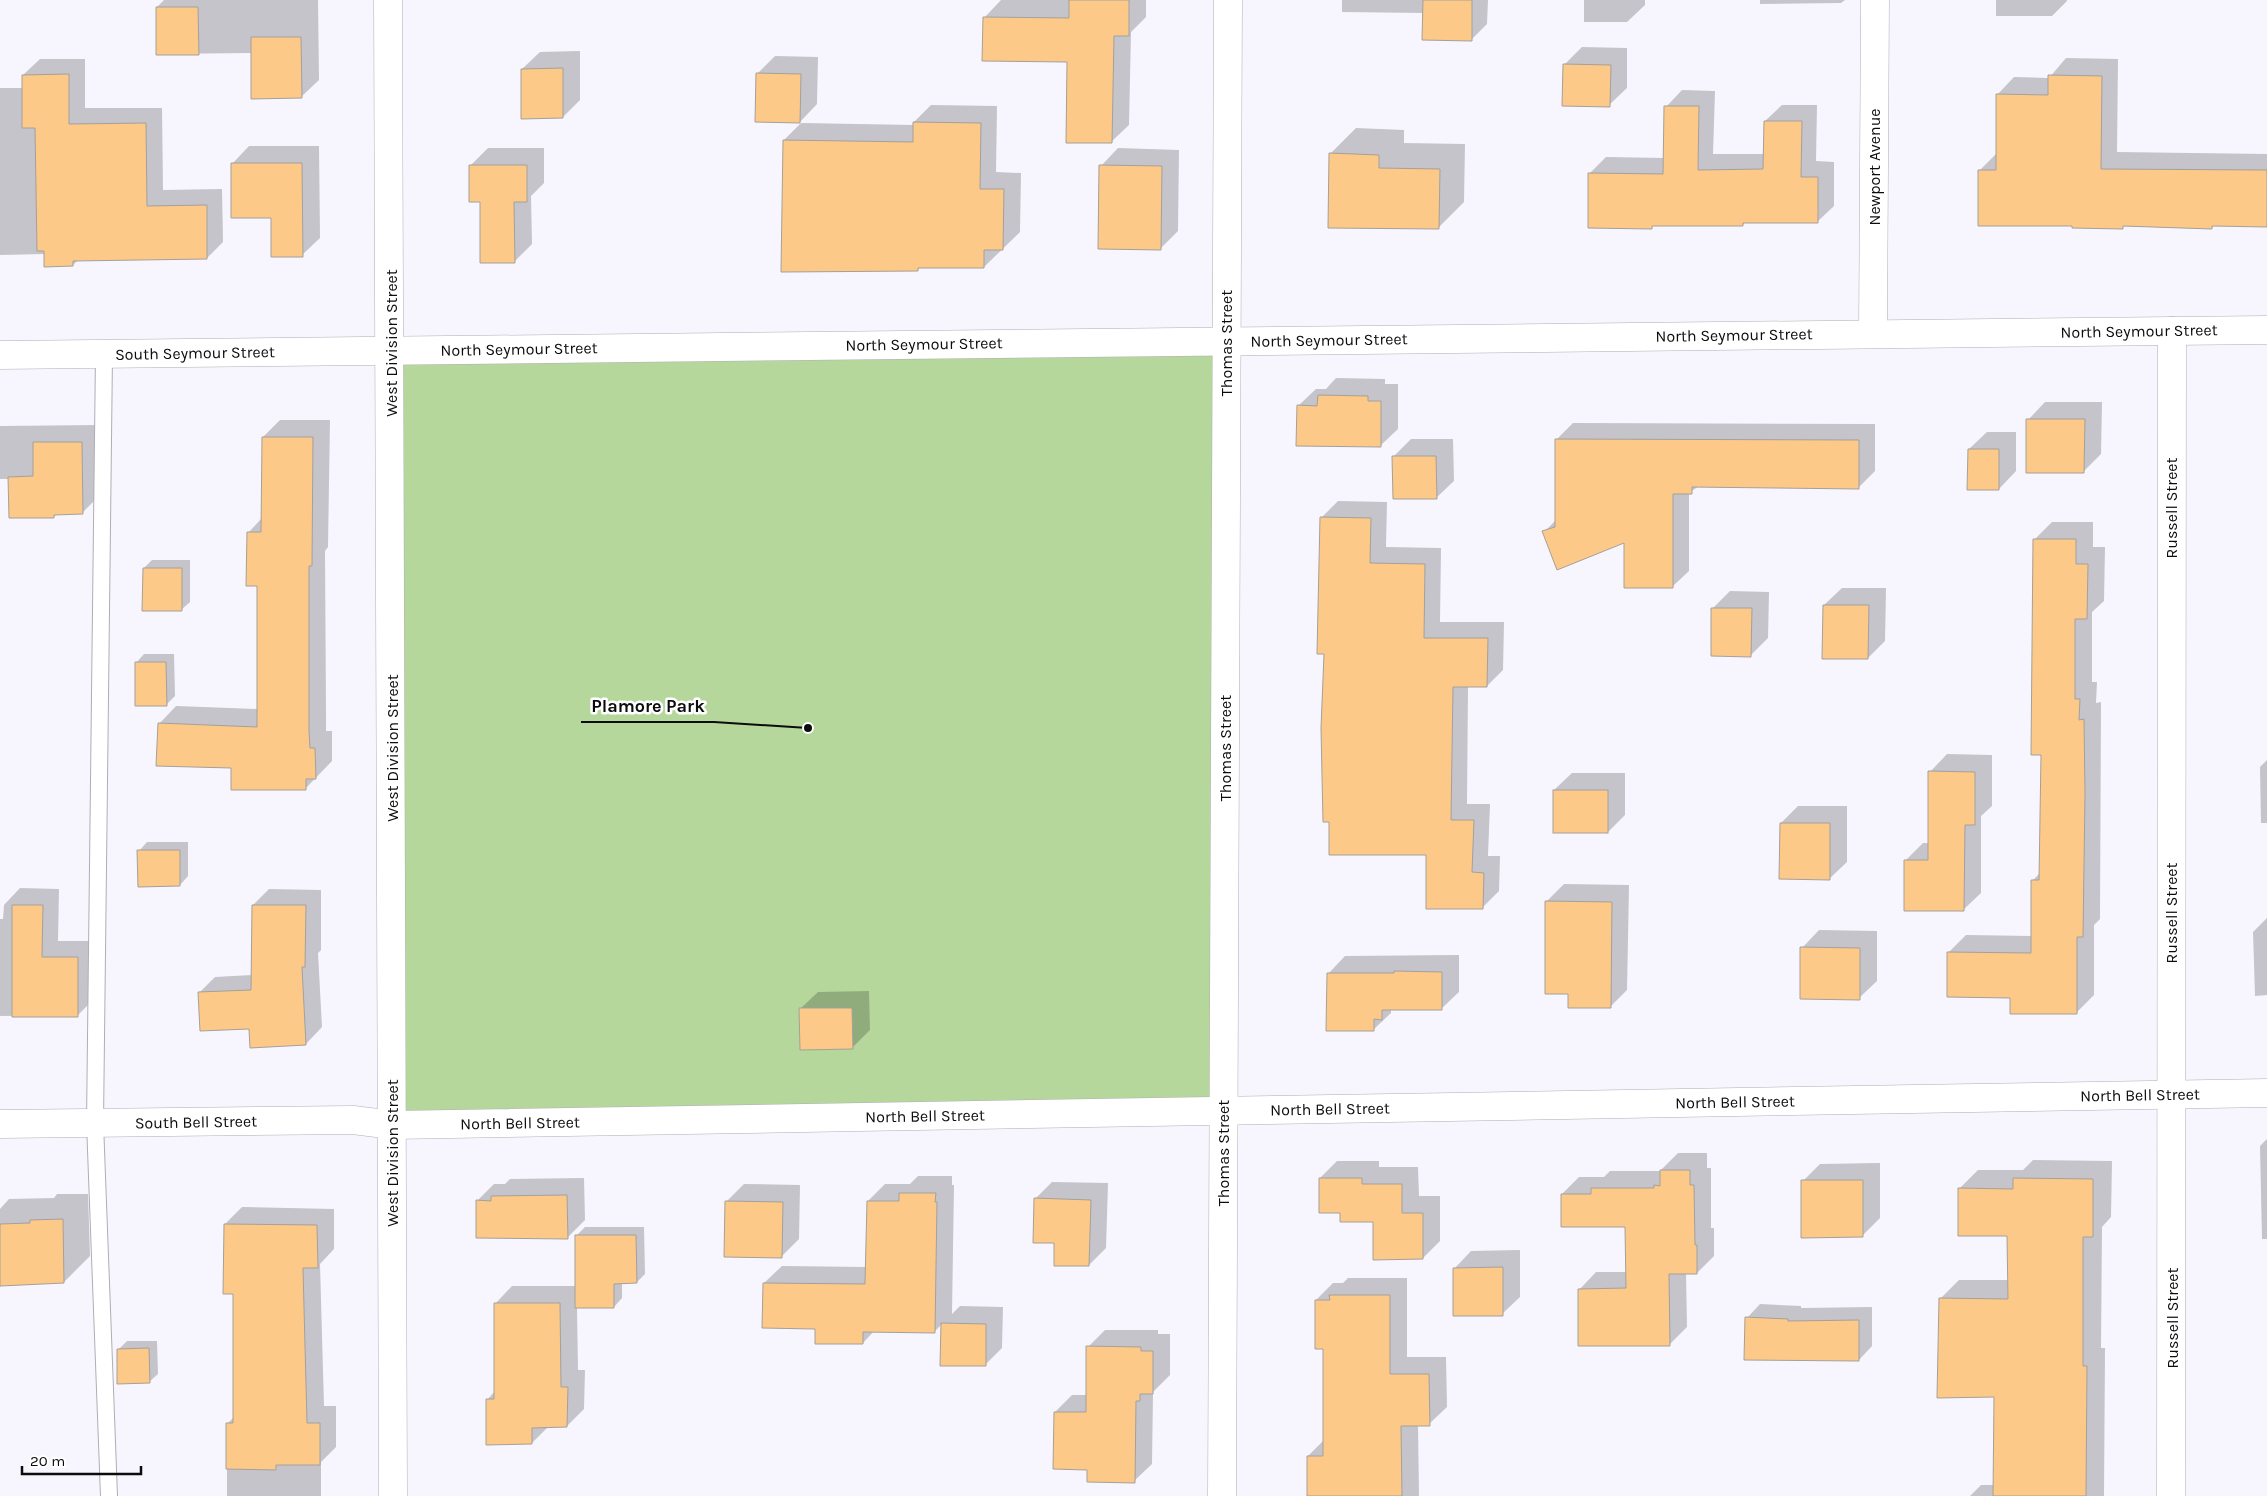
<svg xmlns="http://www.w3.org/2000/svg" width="2267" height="1496" font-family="Karla,sans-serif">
<rect width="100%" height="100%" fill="#f7f5fd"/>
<polygon fill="#b5d79c" points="1226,341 1224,1111 393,1125 391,350"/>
<g fill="#0003">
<polygon points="164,0 318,0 319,80 301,97 252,53 157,54 157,7"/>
<polygon points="1001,0 1146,0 1146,17 1131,32 1129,125 1111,142 1068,61 984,18"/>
<polygon points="1342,0 1488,0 1487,24 1471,40 1424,13 1342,12"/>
<polygon points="1584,0 1645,0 1645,5 1627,22 1584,22"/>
<polygon points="1760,0 1845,0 1841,3 1760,4"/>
<polygon points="1996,0 2067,0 2067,1 2052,16 1996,16"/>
<polygon points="1582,47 1627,48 1627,88 1609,105 1564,65"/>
<polygon points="580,51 580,100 563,117 522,69 540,52"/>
<polygon points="775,56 818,57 817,104 800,122 757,74"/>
<polygon points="2066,58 2118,59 2117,152 2267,154 2267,226 2215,224 2212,228 2073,225 1979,171 1997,153 1997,95 2014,77 2049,78"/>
<polygon points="40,59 85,59 85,108 162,108 163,190 222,189 223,242 207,258 79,259 73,265 45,254 0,255 0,88 23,88 23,75"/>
<polygon points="1682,90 1715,91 1713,154 1765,154 1765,121 1782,105 1817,105 1816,161 1834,162 1834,206 1817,222 1746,221 1743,225 1654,225 1651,228 1590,173 1606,157 1665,158 1666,107"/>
<polygon points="931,105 997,106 996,172 1021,173 1020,232 984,267 921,267 917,270 784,140 801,123 914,125 914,122"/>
<polygon points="1356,128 1404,130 1404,143 1465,144 1464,202 1438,228 1330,154"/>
<polygon points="249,146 319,146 320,238 302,255 232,164"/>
<polygon points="488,148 544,148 544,183 531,196 532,244 514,262 481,201 470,166"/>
<polygon points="1118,148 1179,150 1178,231 1160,249 1101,166"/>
<polygon points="1336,378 1385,379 1385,384 1398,384 1398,429 1380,446 1298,406 1316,389 1326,389"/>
<polygon points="2045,402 2102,402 2101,454 2084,471 2028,420"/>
<polygon points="280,420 330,420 328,547 325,551 326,713 326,731 332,731 332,761 306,788 232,767 159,724 176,706 259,709 258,585 248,533 262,518 263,437"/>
<polygon points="1573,423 1875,424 1875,471 1858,488 1699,486 1689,493 1689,571 1672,587 1626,542 1544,532 1556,520 1557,439"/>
<polygon points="99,425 99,496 82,513 57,513 54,517 9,479 0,479 0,426"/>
<polygon points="1987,432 2016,432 2016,471 1999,489 1969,449"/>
<polygon points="1411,439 1453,439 1454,481 1436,498 1393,457"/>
<polygon points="1338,501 1387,502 1386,547 1441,548 1440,622 1504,622 1503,670 1487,686 1468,686 1467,804 1490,804 1488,856 1500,856 1499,891 1482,908 1427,854 1325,653 1321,518"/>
<polygon points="2052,522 2093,522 2093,547 2105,547 2104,601 2092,612 2092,682 2097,682 2096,703 2101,702 2100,919 2094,925 2094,995 2076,1013 2011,996 1948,953 1966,935 2032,936 2032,881 2041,872 2042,754 2035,539"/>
<polygon points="152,560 190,560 190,602 181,610 144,568"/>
<polygon points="1842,588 1886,588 1885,641 1868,658 1824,605"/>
<polygon points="1730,591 1769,592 1768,638 1751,655 1713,608"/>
<polygon points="144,654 174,654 175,696 166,705 136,663"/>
<polygon points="1947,754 1992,755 1992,806 1981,816 1981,893 1963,910 1906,860 1923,843 1929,843 1930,772"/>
<polygon points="2267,760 2267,823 2261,823 2260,767"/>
<polygon points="1572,773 1625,773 1625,815 1608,832 1554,790"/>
<polygon points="1798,806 1847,806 1847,862 1829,879 1781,823"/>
<polygon points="147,842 188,842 188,876 180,885 139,851"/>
<polygon points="1564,884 1629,885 1627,990 1610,1007 1569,993 1546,902"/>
<polygon points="20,888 59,889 58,941 94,941 94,999 78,1015 0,1016 0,919 3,919 4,905"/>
<polygon points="269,889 321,890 321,950 318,953 322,1027 306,1044 199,993 215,977 252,975 253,905"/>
<polygon points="2267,918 2267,995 2255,996 2253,932"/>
<polygon points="1819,930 1877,931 1877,981 1859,998 1802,948"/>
<polygon points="1459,955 1459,992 1441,1009 1391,1008 1391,1013 1373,1030 1328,974 1345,956"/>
<polygon points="869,991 870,1030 852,1048 800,1009 818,992"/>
<polygon points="2267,1139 2267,1239 2262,1239 2260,1146"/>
<polygon points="1678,1153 1707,1153 1707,1168 1711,1168 1711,1228 1714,1228 1714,1256 1697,1273 1686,1273 1687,1327 1669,1345 1579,1290 1596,1272 1627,1272 1627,1226 1562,1194 1579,1177 1604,1177 1610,1171 1660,1171"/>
<polygon points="2033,1160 2112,1161 2111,1217 2102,1227 2101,1348 2105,1348 2104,1496 1970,1496 1981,1485 1994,1485 1995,1396 1940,1299 1959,1280 2009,1280 2008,1235 1959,1189 1978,1170 2023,1170"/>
<polygon points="1337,1161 1379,1161 1379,1167 1418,1167 1419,1196 1440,1196 1440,1241 1423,1258 1374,1221 1341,1212 1320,1178"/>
<polygon points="1880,1163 1880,1218 1862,1236 1803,1181 1820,1164"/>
<polygon points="918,1176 952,1176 952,1185 954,1185 952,1314 960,1306 1003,1307 1002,1348 985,1365 942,1324 934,1332 874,1331 863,1343 817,1328 764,1283 782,1266 867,1267 868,1201 885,1184 910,1184"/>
<polygon points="584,1178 585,1220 567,1238 477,1201 494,1184 505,1184 510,1179"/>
<polygon points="1052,1182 1108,1183 1106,1248 1089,1265 1055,1242 1035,1199"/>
<polygon points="744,1184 800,1185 799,1239 781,1257 726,1202"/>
<polygon points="57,1194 88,1194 90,1256 64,1282 3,1284 0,1287 0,1209 9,1199 54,1198"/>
<polygon points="242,1207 334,1209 334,1249 320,1264 324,1406 336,1406 336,1447 321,1462 321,1496 227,1496 227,1424 234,1417 234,1293 225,1224"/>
<polygon points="585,1227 644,1227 645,1274 637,1282 622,1282 622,1298 614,1307 577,1307 578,1370 585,1370 584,1409 567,1426 549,1426 532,1443 487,1400 495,1391 495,1304 512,1286 576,1286 576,1236"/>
<polygon points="1520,1250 1520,1297 1502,1314 1454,1269 1471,1251"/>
<polygon points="1348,1278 1407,1278 1407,1357 1446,1357 1447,1407 1429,1424 1418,1425 1419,1496 1308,1496 1308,1456 1324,1440 1324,1348 1316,1300 1333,1283 1343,1283"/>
<polygon points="1760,1304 1801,1306 1801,1308 1872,1307 1872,1346 1859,1360 1747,1318"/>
<polygon points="1105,1330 1158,1330 1158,1334 1170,1334 1170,1375 1153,1392 1152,1464 1134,1481 1089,1468 1055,1412 1072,1395 1087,1395 1088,1347"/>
<polygon points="127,1341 157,1341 158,1374 149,1382 119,1349"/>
</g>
<g fill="#fdc988" stroke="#a5a09a">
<polygon points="1069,0 1129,0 1129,36 1114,36 1112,143 1066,143 1067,62 982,61 983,17 1069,18"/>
<polygon points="1423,0 1472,0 1472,41 1422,40"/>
<polygon points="156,7 198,7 199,55 156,55"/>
<polygon points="251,37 301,37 302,98 251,99"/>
<polygon points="1563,64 1611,65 1610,107 1562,106"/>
<polygon points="563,68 563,118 521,119 521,69"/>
<polygon points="756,73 801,74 800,123 755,122"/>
<polygon points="69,74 69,124 146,123 147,206 207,205 207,259 73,261 73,266 44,267 44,251 37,251 35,128 22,128 22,75"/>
<polygon points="2048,75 2102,76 2101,169 2267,170 2267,227 2212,226 2212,229 2123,226 2123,229 2072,228 2072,226 1978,226 1978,170 1996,170 1996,94 2048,95"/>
<polygon points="1664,106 1699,106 1698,170 1763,169 1764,121 1802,121 1801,177 1818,177 1818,223 1743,223 1743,226 1652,226 1652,229 1588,228 1588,173 1663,174"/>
<polygon points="913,122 981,123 980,189 1004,189 1003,250 984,250 984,268 918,268 918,271 781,272 783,140 913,142"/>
<polygon points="1329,153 1379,155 1379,168 1440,169 1439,229 1328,228"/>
<polygon points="231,163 302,163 303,257 271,257 271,218 231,218"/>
<polygon points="469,165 527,165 527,202 514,202 515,263 480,263 480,202 469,202"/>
<polygon points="1099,165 1162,166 1161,250 1098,249"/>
<polygon points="1318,395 1368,396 1368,401 1381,401 1381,447 1296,446 1297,405 1317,406"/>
<polygon points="2026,419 2085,419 2084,473 2026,473"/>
<polygon points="262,437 313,437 312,566 309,566 309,731 310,748 315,748 316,779 306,779 306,790 231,790 231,768 156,766 158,723 257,727 257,586 246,586 247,532 261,532"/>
<polygon points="1555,439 1859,440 1859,489 1692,487 1692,494 1673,494 1673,588 1624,588 1624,543 1557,570 1542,531 1555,527"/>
<polygon points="33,442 82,442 83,514 54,515 54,518 9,518 8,477 33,476"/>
<polygon points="1968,449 1999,449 1999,490 1967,490"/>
<polygon points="1392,456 1436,456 1437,499 1393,499"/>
<polygon points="1320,517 1371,518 1370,563 1425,564 1424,638 1488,638 1487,687 1453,687 1451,820 1474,820 1472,872 1484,873 1483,909 1426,909 1426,855 1329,855 1329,822 1323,822 1321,728 1324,654 1317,654"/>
<polygon points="2033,539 2076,539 2076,564 2088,564 2087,619 2075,619 2075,699 2080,699 2079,720 2084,719 2085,794 2083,937 2077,937 2077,1014 2010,1014 2010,998 1947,997 1947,952 2031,953 2031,880 2039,880 2041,755 2031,755"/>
<polygon points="143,568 182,568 182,611 142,611"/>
<polygon points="1823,605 1869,605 1868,659 1822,659"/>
<polygon points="1711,608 1752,608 1751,657 1711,656"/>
<polygon points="135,662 166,662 167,706 135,706"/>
<polygon points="1928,771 1975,772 1975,825 1965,825 1964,911 1904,911 1904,860 1928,860"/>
<rect x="1553" y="790" width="55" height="43"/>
<polygon points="1780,823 1830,823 1830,880 1779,879"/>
<polygon points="137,850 180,850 180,886 138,887"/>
<polygon points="1545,901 1612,902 1611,1008 1568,1008 1568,994 1545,994"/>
<polygon points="12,905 43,905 42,957 78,957 78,1017 12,1017"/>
<polygon points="252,905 306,905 305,967 302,967 306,1045 250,1048 249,1029 200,1031 198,992 251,990"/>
<polygon points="1800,947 1860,948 1860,1000 1800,999"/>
<polygon points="1394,971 1442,972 1442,1010 1382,1010 1382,1020 1374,1019 1374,1031 1326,1031 1327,973 1394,973"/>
<polygon points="799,1008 852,1008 853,1049 800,1050"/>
<polygon points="1660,1170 1690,1170 1690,1185 1694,1185 1695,1245 1697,1245 1697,1274 1669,1274 1670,1346 1578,1346 1578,1289 1626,1288 1625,1227 1561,1227 1561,1194 1591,1194 1591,1188 1654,1188 1654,1185 1660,1186"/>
<polygon points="1319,1178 1362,1178 1362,1184 1402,1184 1402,1213 1423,1213 1423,1259 1373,1260 1373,1222 1340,1222 1340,1213 1319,1213"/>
<polygon points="2013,1178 2093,1179 2093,1237 2083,1237 2083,1366 2087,1366 2086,1496 1993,1496 1994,1397 1937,1398 1939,1298 2008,1299 2007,1236 1958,1236 1958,1188 2013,1189"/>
<polygon points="1801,1180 1863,1180 1863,1237 1801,1238"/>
<polygon points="899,1193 936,1193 935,1202 937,1202 935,1333 863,1332 863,1344 815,1344 815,1329 762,1328 763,1283 865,1284 867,1201 899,1201"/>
<polygon points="567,1195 568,1239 476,1238 476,1200 491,1201 491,1196"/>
<polygon points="1034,1198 1091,1200 1089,1266 1054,1266 1054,1243 1033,1243"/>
<polygon points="725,1201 783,1202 782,1258 724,1257"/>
<polygon points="63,1219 64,1283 0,1286 0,1224 30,1223 30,1220"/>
<polygon points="224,1224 317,1225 318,1268 303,1268 307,1423 320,1423 320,1465 276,1465 276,1470 226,1469 226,1423 233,1423 233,1294 223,1294"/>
<polygon points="575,1235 636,1235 637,1283 614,1284 614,1308 575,1308"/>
<polygon points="1503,1267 1503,1316 1453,1316 1453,1268"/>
<polygon points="1329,1295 1390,1295 1390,1374 1429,1374 1430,1426 1401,1426 1402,1496 1307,1496 1307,1456 1323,1456 1323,1349 1315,1349 1315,1300 1330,1300"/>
<polygon points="494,1303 560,1303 561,1387 568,1387 567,1427 532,1428 532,1444 486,1445 486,1399 494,1399"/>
<polygon points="1745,1317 1788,1319 1788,1321 1859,1320 1859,1361 1744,1360"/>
<polygon points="941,1323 986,1324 986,1366 940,1366"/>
<polygon points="1086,1346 1141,1347 1141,1351 1153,1351 1153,1394 1140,1394 1140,1401 1136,1401 1135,1483 1087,1482 1087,1470 1053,1469 1054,1412 1086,1412"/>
<polygon points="149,1348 150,1383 117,1384 117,1349"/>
</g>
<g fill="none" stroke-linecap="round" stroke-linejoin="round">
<defs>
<polyline id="lane" points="104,354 95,1123 109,1496"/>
<g id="street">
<polyline points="388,0 393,1496"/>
<polyline points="1873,334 1875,0"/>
<polyline points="0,355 2267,330"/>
<polyline points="0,1124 353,1120 393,1125 2267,1093"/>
<polyline points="1222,1496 1228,0"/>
<polyline points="2171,1496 2172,331"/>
</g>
</defs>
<use href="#lane" stroke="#b0aeb5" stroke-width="18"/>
<use href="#street" stroke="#b0aeb5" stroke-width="29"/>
<use href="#lane" stroke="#fff" stroke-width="16"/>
<use href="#street" stroke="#fff" stroke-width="28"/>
</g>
<g text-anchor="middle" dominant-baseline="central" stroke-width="5" stroke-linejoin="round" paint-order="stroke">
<g font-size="16" fill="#0c0c0e" stroke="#fff">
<text transform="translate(1874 167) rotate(-90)">Newport Avenue</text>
<text transform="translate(2139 331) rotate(-1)">North Seymour Street</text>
<text transform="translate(1734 335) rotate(-1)">North Seymour Street</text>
<text transform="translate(1329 340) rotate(-1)">North Seymour Street</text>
<text transform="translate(391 343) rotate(-90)">West Division Street</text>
<text transform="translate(1226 343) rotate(-90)">Thomas Street</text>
<text transform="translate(924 344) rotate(-1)">North Seymour Street</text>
<text transform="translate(519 349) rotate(-1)">North Seymour Street</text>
<text transform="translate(195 353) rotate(-1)">South Seymour Street</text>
<text transform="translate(2171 508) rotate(-90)">Russell Street</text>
<text transform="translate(392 748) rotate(-90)">West Division Street</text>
<text transform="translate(1225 748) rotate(-90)">Thomas Street</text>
<text transform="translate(2171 913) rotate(-90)">Russell Street</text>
<text transform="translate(2140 1095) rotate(-1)">North Bell Street</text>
<text transform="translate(1735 1102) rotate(-1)">North Bell Street</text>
<text transform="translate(1330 1109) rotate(-1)">North Bell Street</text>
<text transform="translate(925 1116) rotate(-1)">North Bell Street</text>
<text transform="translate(196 1122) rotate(-1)">South Bell Street</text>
<text transform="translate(520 1123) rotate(-1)">North Bell Street</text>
<text transform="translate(392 1153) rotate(-90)">West Division Street</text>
<text transform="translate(1223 1153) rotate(-90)">Thomas Street</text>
<text transform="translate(2172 1318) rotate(-90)">Russell Street</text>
</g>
</g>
<path fill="none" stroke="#0c0c0e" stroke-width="2" d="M808 728L714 722H581"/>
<circle fill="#0c0c0e" stroke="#fff" stroke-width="2" cx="808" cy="728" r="5"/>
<g font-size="18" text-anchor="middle" font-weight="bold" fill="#0c0c0e" stroke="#fff" stroke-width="5" stroke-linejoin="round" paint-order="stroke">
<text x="648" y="712">Plamore Park</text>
</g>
<path d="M22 1466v8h119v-8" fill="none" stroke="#0c0c0e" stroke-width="2.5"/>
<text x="30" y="1466" font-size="15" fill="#0c0c0e" stroke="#ffffff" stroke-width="4" paint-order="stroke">20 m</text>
</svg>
